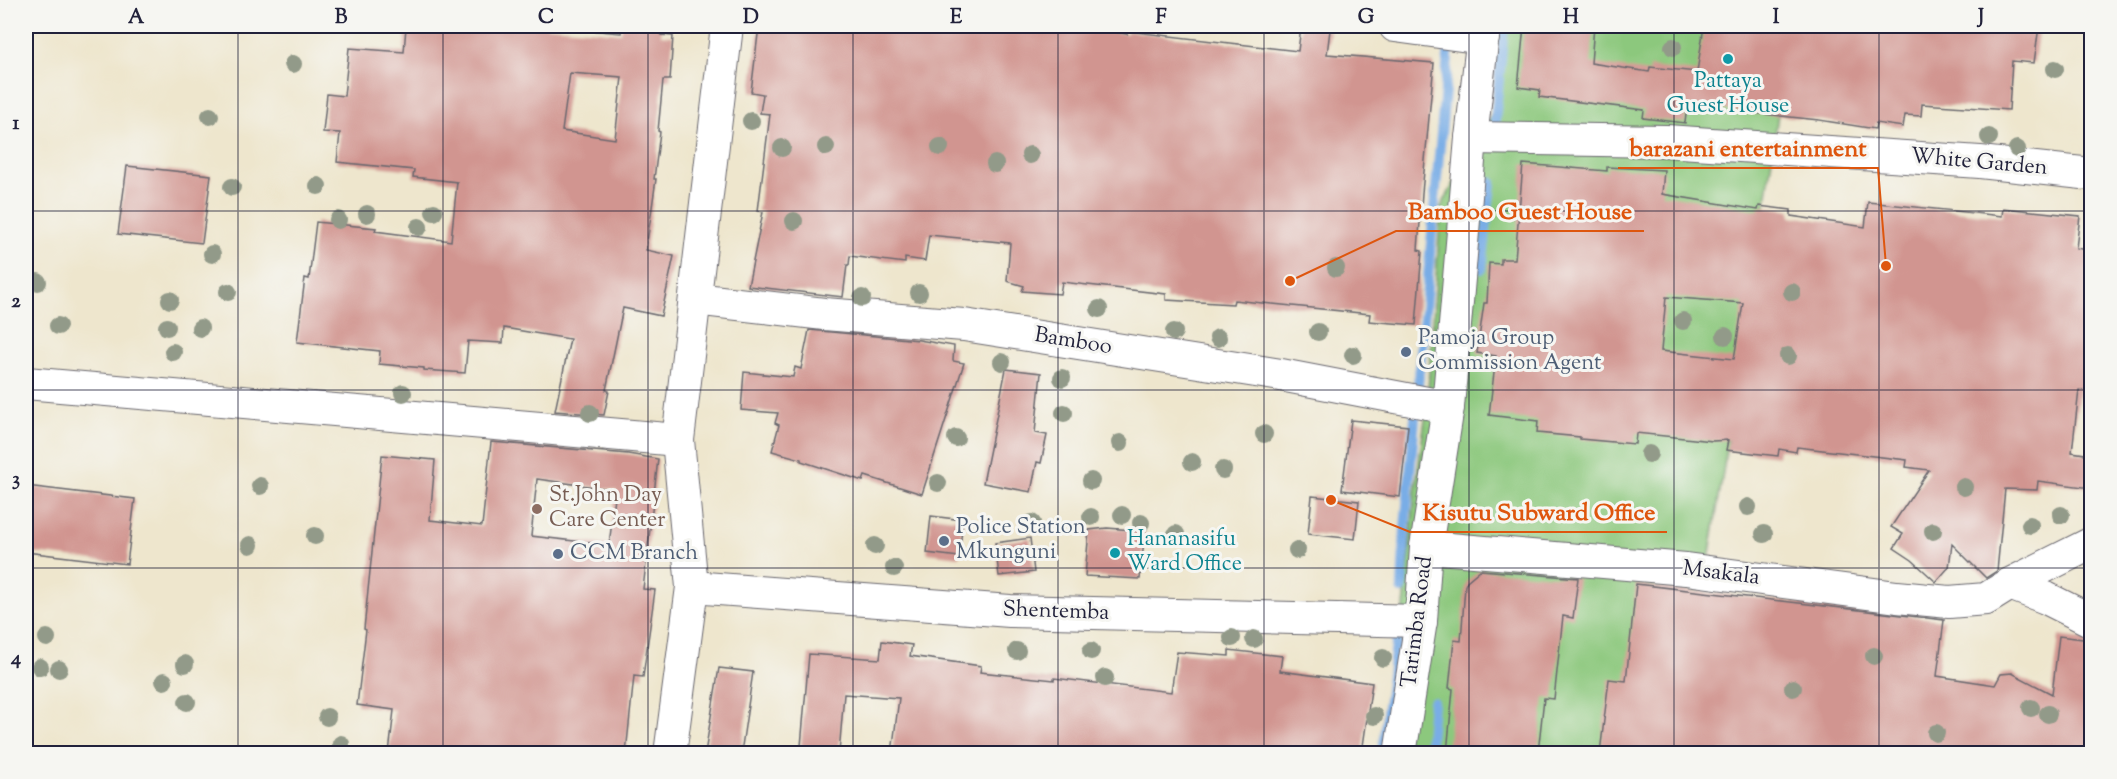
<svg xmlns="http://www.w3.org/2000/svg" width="2117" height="779" font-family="'Sorts Mill Goudy',serif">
<rect width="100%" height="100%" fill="#f6f6f2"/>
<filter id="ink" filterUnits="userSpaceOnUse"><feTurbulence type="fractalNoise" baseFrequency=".0167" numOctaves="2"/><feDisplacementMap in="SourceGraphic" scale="12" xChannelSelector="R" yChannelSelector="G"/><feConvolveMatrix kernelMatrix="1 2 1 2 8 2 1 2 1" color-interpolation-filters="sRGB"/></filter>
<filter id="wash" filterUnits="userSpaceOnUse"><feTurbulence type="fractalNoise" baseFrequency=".008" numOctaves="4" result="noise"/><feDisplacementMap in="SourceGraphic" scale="24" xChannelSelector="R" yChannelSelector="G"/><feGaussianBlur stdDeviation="1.35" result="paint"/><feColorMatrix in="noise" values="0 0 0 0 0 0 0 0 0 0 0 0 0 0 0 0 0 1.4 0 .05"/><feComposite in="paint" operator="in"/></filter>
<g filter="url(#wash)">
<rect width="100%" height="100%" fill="#eee6cd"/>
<polygon fill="#8cc87d" stroke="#57755c" stroke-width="1.5" points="1505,26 1790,26 1763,224 1708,565 1682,637 1669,727 1663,753 1395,754 1403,679 1403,617 1415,492 1427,404 1441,207 1495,107"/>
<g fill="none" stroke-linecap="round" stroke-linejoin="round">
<g stroke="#79ade6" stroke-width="10">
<polyline points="1495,121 1504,26"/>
<polyline points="1482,269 1491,182"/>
<polyline points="1402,589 1405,528 1449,46"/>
<polyline points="1382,754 1398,630"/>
<polyline points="1429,754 1433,702"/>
</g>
</g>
<g id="blocks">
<g fill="#d19590" fill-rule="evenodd">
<path d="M430,26h111l80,7 1,-7h40l-1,9 12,1 -3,44h-7l-5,51 2,1 -6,47h2l-10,71 28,6 -13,60 -38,-8 -17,82 3,1 -5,24 -49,-4 15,-72 -66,-11 -1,15 -35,-2 -3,32 -41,-3v-2l-45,-4 1,-13 -83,-9 8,-64 4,1 7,-57 60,6 -1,3 76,10 6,-59 -44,-5 1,-7 -77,-8 3,-29 -17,-1 4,-38 17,2 5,-48 55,4 2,-25 24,2zM570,73l52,4 -7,62 -53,-8z"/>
<polygon points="759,26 1077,26 1127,34 1127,31 1298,51 1301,27 1330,30 1327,54 1434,63 1422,193 1418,250 1422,251 1416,325 1369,321 1370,314 1234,300 1233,304 1166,300 1166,294 1062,282 1060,294 1022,291 1024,286 1007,281 1010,243 929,235 925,261 905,258 905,263 850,256 849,265 847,265 843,297 748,286 763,212 758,211 770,114 760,113 763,94 751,92"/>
<polygon points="1524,26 1594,26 1591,63 1649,72 1650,67 1697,72 1704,26 2039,26 2034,63 2012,61 2009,110 1922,104 1921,116 1905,115 1903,127 1876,123 1875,129 1819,120 1687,106 1685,123 1643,118 1644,110 1539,97 1540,90 1518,87"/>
<path d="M1523,164l84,7v-4l57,3 -2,24 96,16 1,-4 32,4v6l74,11 3,-25 134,14 1,-8 77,8 -4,32 15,3v140l-12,-1 -7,62 19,3v33l-53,-7 -1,9 -32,-1 -8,82 -11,7 -34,-34 -3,23 -13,15 -24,-22 -18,-12 9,-14 -12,-7 38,-57 -23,-3 1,-7 -110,-13 -1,5 -17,-3 -1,7 -52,-6 2,-10 -15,1 -77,-8 -1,11 -55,-5v-2l-43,-4 1,-12 -49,-6 7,-59 -19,-3 7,-50h3l2,-40 12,1v-5h14zM1666,297l77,6 -9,56 -73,-8z"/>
<polygon points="127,166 211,175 202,243 118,234"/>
<polygon points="809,330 919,340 954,346 953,361 964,363 922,494 865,476 863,481 801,461 801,459 772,451 779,425 775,423 778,413 741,410 744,372 793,377 795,367 801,369"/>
<polygon points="1006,369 1041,373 1035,433 1047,435 1041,463 1037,462 1031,492 983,483"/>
<polygon points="1351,420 1408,426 1400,497 1342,490"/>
<path d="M491,442l137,12 30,5 -15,130 12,1 -12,87 -9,-1 -8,77h-237l5,-43 -37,-5 9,-75 -2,-1 18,-174 53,5 -5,60 52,6zM537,479l79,11 -7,55 -78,-9z"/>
<polygon points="26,486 135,499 127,564 26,552"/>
<polygon points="1312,496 1359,501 1355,539 1308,534"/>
<polygon points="931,516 963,520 959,557 927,553"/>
<polygon points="1107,528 1145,531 1140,579 1085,576 1089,530"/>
<polygon points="1030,538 1034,572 999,576 995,543"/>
<polygon points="1480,570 1578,578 1573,618 1563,616 1554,699 1544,698 1538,753 1447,753 1453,689 1449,688 1454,640 1461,641 1465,586 1467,581"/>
<polygon points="1636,584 1944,620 1937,676 1995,685 2001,674 2012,673 2052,694 2059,636 2091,640 2091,753 1747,753 1721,751 1720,753 1600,753 1609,679 1626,681"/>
<polygon points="882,641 912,645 910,656 981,666 980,672 1054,680 1054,678 1171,692 1177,652 1229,656 1229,650 1282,656 1280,671 1372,683 1362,753 892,753 899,698 844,694 839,753 804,753 804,746 801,746 809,654 880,659"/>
<polygon points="719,668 753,672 741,753 705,753"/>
</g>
</g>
</g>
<g filter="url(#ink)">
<use href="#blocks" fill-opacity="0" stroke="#69676e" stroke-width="1.5"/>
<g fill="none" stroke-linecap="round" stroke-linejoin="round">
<defs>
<g id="street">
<polyline points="1395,26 1483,38"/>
<polyline points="1471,138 1666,141 1980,162 2092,174"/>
<polyline points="695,299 824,314 964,325 1281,375 1448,407"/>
<polyline points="26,383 678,440"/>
<polyline points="1426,547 1686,569 1897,597 1949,602 1986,599 2010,584 2092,543"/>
<polyline points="2010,584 2046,598 2092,621"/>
<polyline points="692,587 1010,611 1421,621"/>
<polyline points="670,754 692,587 678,440 727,26"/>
<polyline points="1400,754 1421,621 1426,547 1448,407 1471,138 1484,26"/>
</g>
</defs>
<use href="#street" stroke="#69676e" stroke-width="34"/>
<use href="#street" stroke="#fff" stroke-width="32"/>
</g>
<g fill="#929a89">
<circle cx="1673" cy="47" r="9"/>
<circle cx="293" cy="64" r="9"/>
<circle cx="2055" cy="69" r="9"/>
<circle cx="210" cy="116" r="9"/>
<circle cx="751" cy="121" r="9"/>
<circle cx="1989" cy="137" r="9"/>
<circle cx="826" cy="147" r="9"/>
<circle cx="940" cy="147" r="9"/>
<circle cx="782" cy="148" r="9"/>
<circle cx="2017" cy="149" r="9"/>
<circle cx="1030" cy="155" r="9"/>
<circle cx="995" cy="164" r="9"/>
<circle cx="318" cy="186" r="9"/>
<circle cx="232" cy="187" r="9"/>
<circle cx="434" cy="212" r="9"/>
<circle cx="367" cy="214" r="9"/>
<circle cx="338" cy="220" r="9"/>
<circle cx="794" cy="221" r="9"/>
<circle cx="419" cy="227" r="9"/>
<circle cx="212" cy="254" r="9"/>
<circle cx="1336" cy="268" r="9"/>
<circle cx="38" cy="282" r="9"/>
<circle cx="228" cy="292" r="9"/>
<circle cx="1792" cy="292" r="9"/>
<circle cx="919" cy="293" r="9"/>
<circle cx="862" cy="298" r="9"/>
<circle cx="170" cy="300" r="9"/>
<circle cx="1099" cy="309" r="9"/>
<circle cx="1683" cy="321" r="9"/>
<circle cx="58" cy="326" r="9"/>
<circle cx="167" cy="327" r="9"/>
<circle cx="200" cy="328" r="9"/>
<circle cx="1174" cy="332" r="9"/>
<circle cx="1318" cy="332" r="9"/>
<circle cx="1725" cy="336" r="9"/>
<circle cx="1218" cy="338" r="9"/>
<circle cx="173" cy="352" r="9"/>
<circle cx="1353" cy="355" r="9"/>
<circle cx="1788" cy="356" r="9"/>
<circle cx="1002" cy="362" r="9"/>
<circle cx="1062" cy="378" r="9"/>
<circle cx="403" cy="393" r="9"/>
<circle cx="590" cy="413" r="9"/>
<circle cx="1064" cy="413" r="9"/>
<circle cx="1264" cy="434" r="9"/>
<circle cx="956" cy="438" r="9"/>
<circle cx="1120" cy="443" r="9"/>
<circle cx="1649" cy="454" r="9"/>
<circle cx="1192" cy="462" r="9"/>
<circle cx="1223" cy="470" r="9"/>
<circle cx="1091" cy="481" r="9"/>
<circle cx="938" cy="483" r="9"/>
<circle cx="260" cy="486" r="9"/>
<circle cx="1964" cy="487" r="9"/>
<circle cx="1748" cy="507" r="9"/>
<circle cx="1122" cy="515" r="9"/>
<circle cx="2061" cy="515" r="9"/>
<circle cx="1091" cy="517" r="9"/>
<circle cx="1032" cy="523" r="9"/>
<circle cx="1141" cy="523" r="9"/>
<circle cx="2030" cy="525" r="9"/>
<circle cx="1933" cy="531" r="9"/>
<circle cx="1176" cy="534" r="9"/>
<circle cx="1764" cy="534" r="9"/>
<circle cx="315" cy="536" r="9"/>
<circle cx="250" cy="545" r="9"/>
<circle cx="875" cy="546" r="9"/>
<circle cx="1297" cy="550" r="9"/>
<circle cx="894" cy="568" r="9"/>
<circle cx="47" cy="638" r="9"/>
<circle cx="1232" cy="638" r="9"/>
<circle cx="1254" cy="639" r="9"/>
<circle cx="1017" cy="651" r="9"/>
<circle cx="1091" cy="651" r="9"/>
<circle cx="1874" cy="656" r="9"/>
<circle cx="1383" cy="658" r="9"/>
<circle cx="185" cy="664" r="9"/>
<circle cx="40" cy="667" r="9"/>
<circle cx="59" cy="669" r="9"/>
<circle cx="1105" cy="678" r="9"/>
<circle cx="164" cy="681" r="9"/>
<circle cx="1793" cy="688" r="9"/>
<circle cx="187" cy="702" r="9"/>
<circle cx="2031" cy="708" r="9"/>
<circle cx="2048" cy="714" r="9"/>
<circle cx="1374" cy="716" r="9"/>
<circle cx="327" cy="717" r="9"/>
<circle cx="1936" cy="733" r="9"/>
<circle cx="341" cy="744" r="9"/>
</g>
</g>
<path fill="none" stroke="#22223b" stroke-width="1.5" stroke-opacity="0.55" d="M238,26v728M443,26v728M648,26v728M853,26v728M1058,26v728M1264,26v728M1469,26v728M1674,26v728M1879,26v728M26,211h2066M26,390h2066M26,568h2066"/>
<g fill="#0f9aa8" stroke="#f6f6f2" stroke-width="2">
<circle cx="1728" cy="59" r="6"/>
<circle cx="1115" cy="553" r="6"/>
</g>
<g fill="#5c6f8a" stroke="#f6f6f2" stroke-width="2">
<circle cx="1406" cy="352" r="6"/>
<circle cx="944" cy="541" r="6"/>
<circle cx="558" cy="554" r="6"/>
</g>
<circle fill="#8d6e63" stroke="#f6f6f2" stroke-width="2" cx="537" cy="509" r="6"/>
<g text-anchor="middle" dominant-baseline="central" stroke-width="6" stroke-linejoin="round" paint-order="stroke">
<g font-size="22" fill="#0d838f" stroke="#f6f6f2">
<text x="1728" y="82">Pattaya<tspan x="1728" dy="25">Guest House</tspan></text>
<text x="1127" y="540" text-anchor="start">Hananasifu<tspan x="1127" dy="25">Ward Office</tspan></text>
</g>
<g font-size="22" fill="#22223b" stroke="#f6f6f2">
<text transform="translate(1979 163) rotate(5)">White Garden</text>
<text transform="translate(1073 342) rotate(9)">Bamboo</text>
<text transform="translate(1721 574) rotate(7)">Msakala</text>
<text transform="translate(1056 612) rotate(2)">Shentemba</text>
<text transform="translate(1418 622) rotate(-83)">Tarimba Road</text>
</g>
<g font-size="22" fill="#4e5e75" stroke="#f6f6f2" text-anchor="start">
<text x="1418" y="339">Pamoja Group<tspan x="1418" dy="25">Commission Agent</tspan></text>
<text x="956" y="528">Police Station<tspan x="956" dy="25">Mkunguni</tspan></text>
<text x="570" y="554">CCM Branch</text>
</g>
<g font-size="22" fill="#785e54" stroke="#f6f6f2" text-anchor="start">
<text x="549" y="496">St.John Day<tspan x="549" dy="25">Care Center</tspan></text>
</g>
</g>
<path fill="none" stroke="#de560e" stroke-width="2" d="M1886 266L1878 168H1618M1290 281L1396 231H1644M1331 500L1410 532H1667"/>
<g fill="#de560e" stroke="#f6f6f2" stroke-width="2">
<circle cx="1886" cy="266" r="6"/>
<circle cx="1290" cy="281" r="6"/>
<circle cx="1331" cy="500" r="6"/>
</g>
<g font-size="24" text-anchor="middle" font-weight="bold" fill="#de560e" stroke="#f6f6f2" stroke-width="6" stroke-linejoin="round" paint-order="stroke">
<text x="1748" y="156">barazani entertainment</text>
<text x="1520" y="219">Bamboo Guest House</text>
<text x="1539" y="520">Kisutu Subward Office</text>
</g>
<rect width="2117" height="779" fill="none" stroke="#f6f6f2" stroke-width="66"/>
<rect x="33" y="33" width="2051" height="713" fill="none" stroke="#22223b" stroke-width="2"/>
<g font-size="20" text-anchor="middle" font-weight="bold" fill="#22223b">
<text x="136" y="23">A</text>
<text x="341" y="23">B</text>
<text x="546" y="23">C</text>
<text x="751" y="23">D</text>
<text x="956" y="23">E</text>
<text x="1161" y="23">F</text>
<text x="1366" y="23">G</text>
<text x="1571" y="23">H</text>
<text x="1776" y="23">I</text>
<text x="1981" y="23">J</text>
<text x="16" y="129">1</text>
<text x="16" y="307">2</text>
<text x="16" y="485">3</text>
<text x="16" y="664">4</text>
</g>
</svg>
